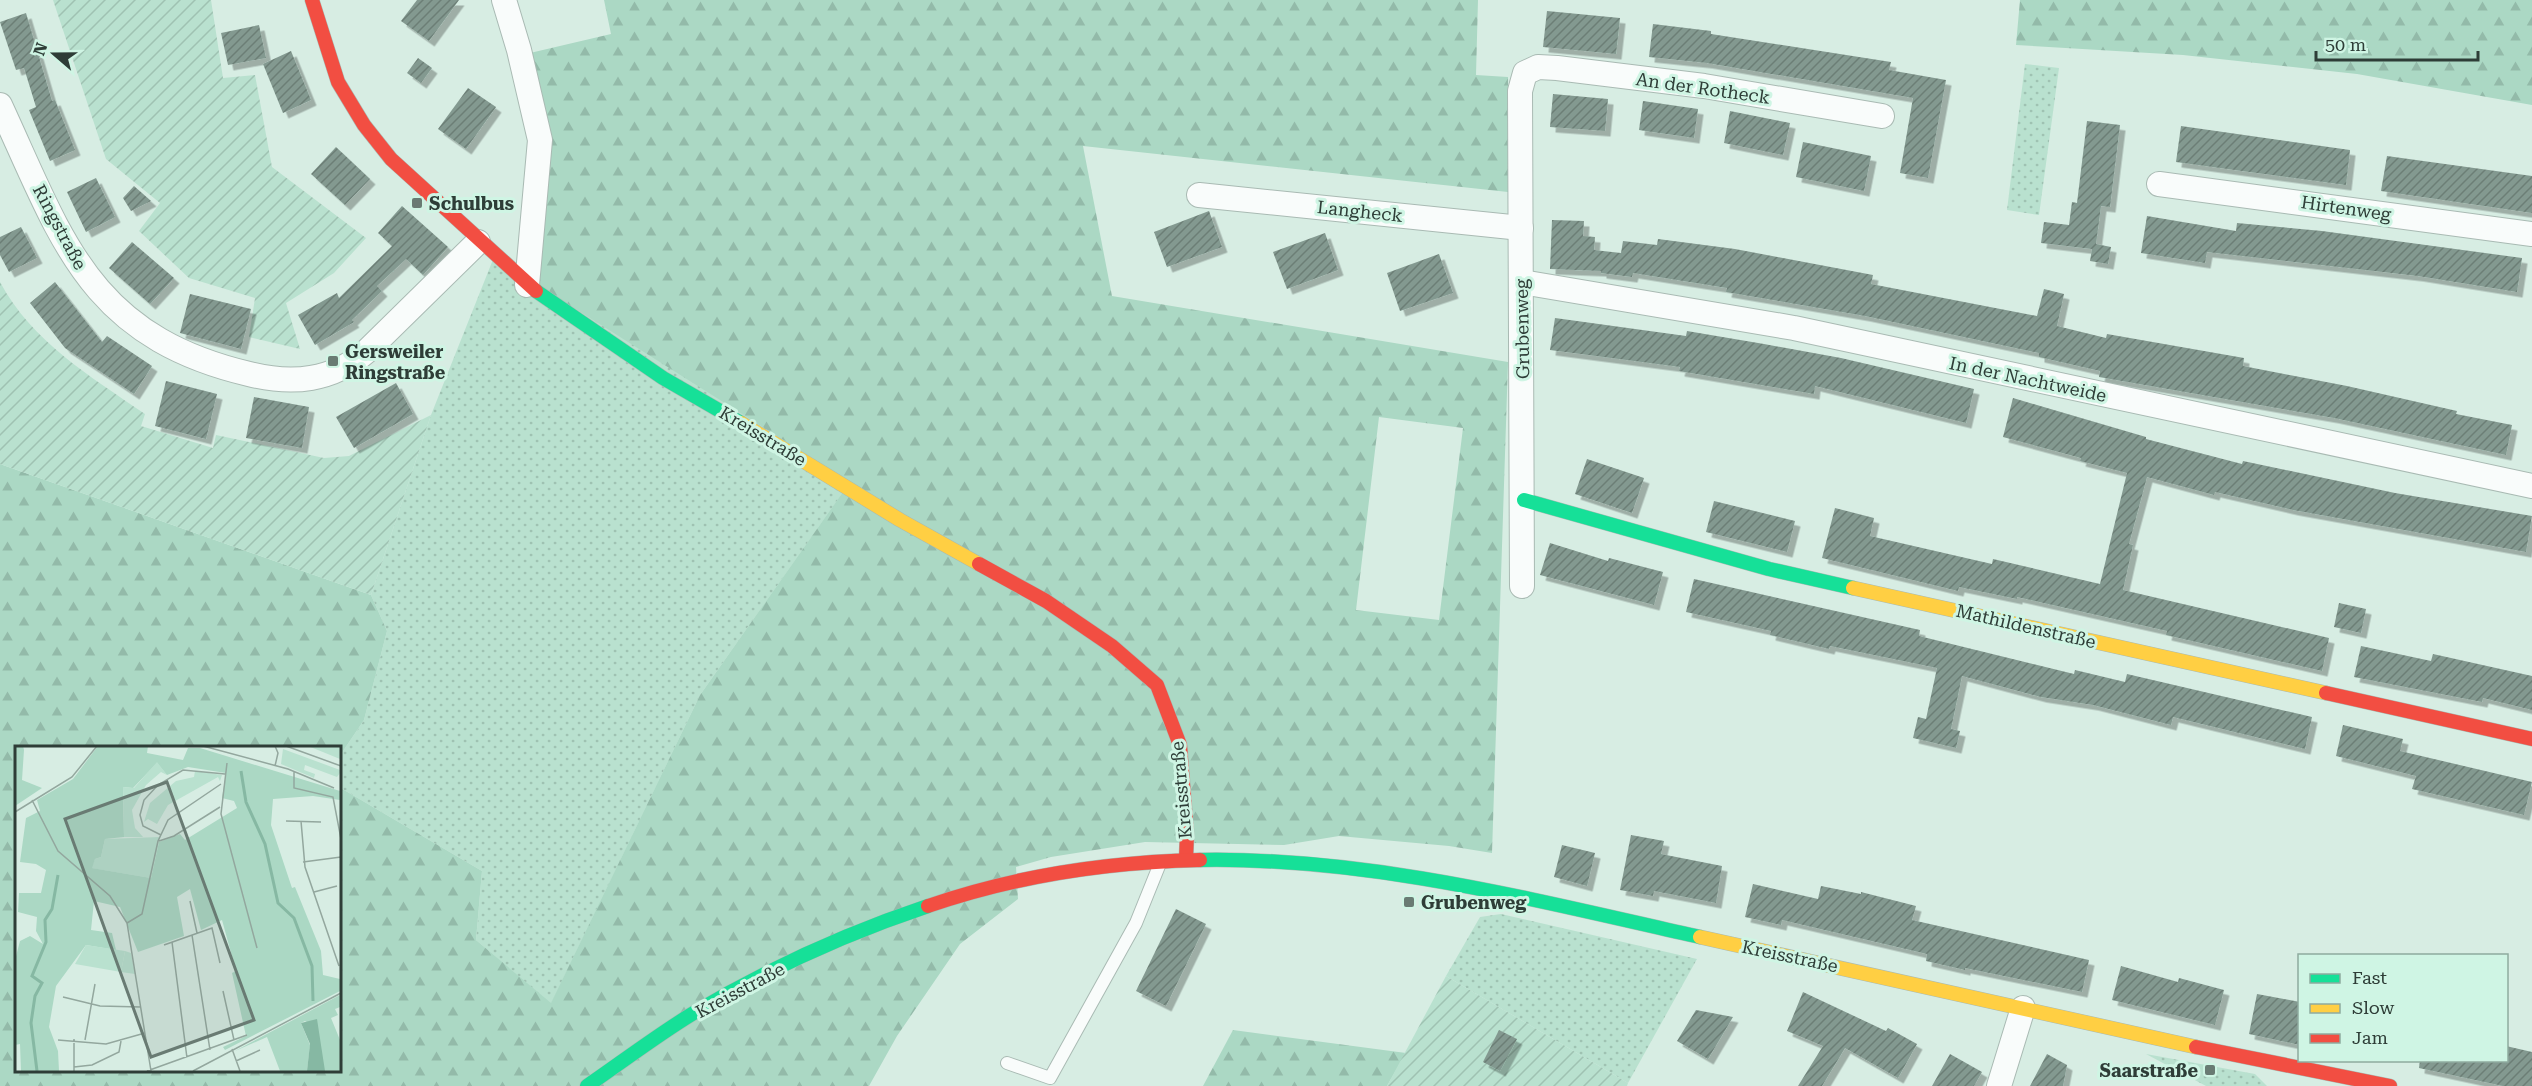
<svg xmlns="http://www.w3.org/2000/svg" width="2532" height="1086" font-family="'Roboto Serif',serif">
<defs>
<pattern id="grass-dots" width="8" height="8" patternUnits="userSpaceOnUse" patternTransform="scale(1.5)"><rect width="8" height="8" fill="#b9e1cf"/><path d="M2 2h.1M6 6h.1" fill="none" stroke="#9fc2b2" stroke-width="1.8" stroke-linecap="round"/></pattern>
<pattern id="forest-firs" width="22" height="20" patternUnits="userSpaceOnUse" patternTransform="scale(1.5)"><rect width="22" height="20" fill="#abd8c4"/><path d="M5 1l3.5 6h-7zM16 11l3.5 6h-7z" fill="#93baa9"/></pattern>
<pattern id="garden-furrows" width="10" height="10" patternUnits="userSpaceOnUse" patternTransform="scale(1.5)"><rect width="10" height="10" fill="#b9e1cf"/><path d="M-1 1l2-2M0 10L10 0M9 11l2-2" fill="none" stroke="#9fc2b2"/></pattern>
<pattern id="building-hatch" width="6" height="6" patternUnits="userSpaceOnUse" patternTransform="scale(1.5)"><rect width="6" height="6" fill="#839990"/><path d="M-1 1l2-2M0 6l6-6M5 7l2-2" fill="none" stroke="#6c7e76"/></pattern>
<filter id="shadow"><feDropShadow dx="5.5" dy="5.5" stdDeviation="0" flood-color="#0004"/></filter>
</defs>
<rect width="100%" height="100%" fill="#d7ede3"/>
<g fill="url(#grass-dots)">
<polygon points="2025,64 2059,68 2039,215 2007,210"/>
<polygon points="496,252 851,481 700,695 551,1004 476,940 482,871 339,787 339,757 364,720 387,631 371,595 431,415"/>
<polygon points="1501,914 1697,959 1628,1083 1446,976 1480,917"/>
<polygon points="2146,1054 2255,1074 2267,1086 2206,1086"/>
</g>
<g fill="url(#forest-firs)" fill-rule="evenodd">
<path d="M604,0h874l-2,75 32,2v115l-425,-46 29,150 396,66 -16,491 -43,-7 -110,-10 -55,9 -139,-3 -94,15 -35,10 2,32 -58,45 -63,92 -28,50h-869v-622l371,131 16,36 -23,89 -25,37v-10h-323v323h323v-283l143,84 -6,69 75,63 149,-308 150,-213 -314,-198 12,-165 -18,-66 81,-19zM1379,417l84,11 -24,192 -83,-10z"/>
<polygon points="2020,0 2532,0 2532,105 2357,74 2183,55 2016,45"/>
<polygon points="1233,1030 1406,1053 1387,1086 1203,1086"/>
</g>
<g fill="url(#garden-furrows)">
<polygon points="53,0 211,0 223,78 255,75 272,167 366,238 334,273 286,303 300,349 249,337 255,298 189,278 139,231 160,203 106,159"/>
<path d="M0,282c32,60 90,94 145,132l-4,12 72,22 3,-13 108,23 25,-2 82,-41 -60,180 -371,-131z"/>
<polygon points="1446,976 1628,1083 1627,1086 1387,1086"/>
</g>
<g fill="url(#building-hatch)" filter="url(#shadow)">
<polygon points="417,0 459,0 429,41 401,21"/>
<polygon points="1547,11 1620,18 1616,54 1543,47"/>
<polygon points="26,13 52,101 55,100 75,150 50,161 29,110 36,107 24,68 16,70 0,22"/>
<polygon points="1653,24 1711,31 1711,34 1891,62 1889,70 1946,80 1928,178 1900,173 1913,98 1707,63 1649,57"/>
<polygon points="259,25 266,58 228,65 221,33"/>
<polygon points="291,51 311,100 283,113 263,64"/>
<polygon points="418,58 432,68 421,83 407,73"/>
<polygon points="468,88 496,107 466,149 438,129"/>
<polygon points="1553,94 1608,99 1605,131 1550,127"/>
<polygon points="1643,101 1698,109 1694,138 1639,130"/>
<polygon points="1730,111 1790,123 1783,155 1724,143"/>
<polygon points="2087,121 2120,125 2110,207 2101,206 2096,244 2111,247 2108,264 2090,261 2092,249 2041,243 2044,222 2069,225 2072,202 2077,203"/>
<polygon points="2181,126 2350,150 2346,185 2176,162"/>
<polygon points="1803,142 1871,156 1864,191 1796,177"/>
<polygon points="336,147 370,179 345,205 311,174"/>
<polygon points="2387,156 2532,176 2532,213 2381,191"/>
<polygon points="96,178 115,217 86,232 67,192"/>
<polygon points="134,186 151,201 131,211 123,198"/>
<polygon points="402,206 448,247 423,275 406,259 377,286 382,291 352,320 354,322 315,345 298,315 337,293 339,298 392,246 378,233"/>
<polygon points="1209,211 1222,247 1167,267 1154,232"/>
<polygon points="2147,216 2236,231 2237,223 2322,231 2522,258 2517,292 2418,276 2207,252 2205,263 2141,253"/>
<polygon points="1552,220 1584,221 1583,236 1595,237 1594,250 1621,253 1623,241 1657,245 1658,239 1735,249 1873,275 1871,284 2037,316 2044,289 2064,294 2057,326 2106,338 2107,334 2244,358 2243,366 2347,386 2457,411 2456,414 2512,425 2506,455 2334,418 2099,377 2100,371 2039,357 2039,353 1865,316 1726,292 1727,288 1633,273 1632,277 1601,273 1601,271 1550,269"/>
<polygon points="21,227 37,258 9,272 0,255 0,237"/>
<polygon points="1325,233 1338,270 1287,289 1273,252"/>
<polygon points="132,242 174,278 150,304 109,268"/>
<polygon points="1439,254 1453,293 1400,311 1387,273"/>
<polygon points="55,282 102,342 107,336 152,366 134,394 65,348 30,303"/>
<polygon points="190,294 251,309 241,349 180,333"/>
<polygon points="1555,318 1686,336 1687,331 1764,344 1841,358 1974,389 1966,423 1815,386 1814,394 1679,371 1680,367 1550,350"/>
<polygon points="166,381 217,394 206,439 155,426"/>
<polygon points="396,383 413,414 354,448 336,417"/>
<polygon points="254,397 309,407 302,448 246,438"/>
<polygon points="2013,398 2146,437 2146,439 2242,464 2243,461 2395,493 2532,516 2526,552 2293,510 2215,492 2214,495 2147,477 2129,544 2133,545 2123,590 2329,638 2322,671 2166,635 2167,631 2017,597 2017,599 1959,587 1958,591 1822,558 1835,508 1874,518 1870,536 1992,564 1993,559 2100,584 2127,473 2080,461 2081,458 2003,437"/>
<polygon points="1587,459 1644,478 1632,513 1575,494"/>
<polygon points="1714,501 1795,521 1787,552 1706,532"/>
<polygon points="1550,543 1608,561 1609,558 1663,572 1654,605 1540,575"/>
<polygon points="1694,579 1920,630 1919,636 2074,674 2075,670 2125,682 2127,674 2312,717 2305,749 2173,717 2171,725 2093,705 2041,697 1962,676 1951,729 1960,731 1956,748 1913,738 1918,717 1926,719 1937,668 1830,646 1829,649 1770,635 1771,631 1686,612"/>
<polygon points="2339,603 2366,609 2361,633 2334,627"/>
<polygon points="2361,646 2431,661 2433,654 2532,676 2532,710 2483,698 2482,702 2354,677"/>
<polygon points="2343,725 2403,739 2400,751 2532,782 2524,815 2412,789 2416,776 2336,756"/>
<polygon points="1631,835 1664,841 1661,854 1722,866 1716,903 1654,891 1653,896 1620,890"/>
<polygon points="1562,845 1595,853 1587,886 1554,877"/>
<polygon points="1753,884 1818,899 1821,886 1861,894 1861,892 1916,906 1912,920 2089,960 2082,992 1965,968 1965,970 1926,961 1927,954 1782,920 1781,925 1745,917"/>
<polygon points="1176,909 1206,924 1166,1006 1136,991"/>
<polygon points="2121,966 2178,982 2179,978 2224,990 2215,1025 2112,1000"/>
<polygon points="1803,992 1886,1031 1888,1028 1917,1044 1898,1078 1845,1048 1822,1086 1798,1086 1823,1046 1787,1031"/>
<polygon points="2257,994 2300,1002 2300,1045 2249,1034"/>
<polygon points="1696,1010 1733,1017 1708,1059 1677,1041"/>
<polygon points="1499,1030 1517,1039 1500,1071 1483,1062"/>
<polygon points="2506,1046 2532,1052 2532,1086 2503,1086 2419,1068 2420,1060 2506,1060"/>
<polygon points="1950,1054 1982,1072 1974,1086 1932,1086"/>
<polygon points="2047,1054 2067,1065 2063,1086 2030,1086"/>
</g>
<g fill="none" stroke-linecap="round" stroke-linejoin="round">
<defs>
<polyline id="lane" points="1007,1063 1050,1078 1136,923 1159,866"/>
<g id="street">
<polyline points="504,0 519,50 540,140 527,285"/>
<path d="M0,105c62,134 88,231 249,269 44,11 83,7 118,-23l111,-109"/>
<polyline points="2159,184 2532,234"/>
<polyline points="1199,195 1521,228"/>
<polyline points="1522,282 1794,328 2532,486"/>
<polyline points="1522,586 1520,91 1525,73 1538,67 1557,68 1704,86 1882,116"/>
<polyline points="1999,1086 2023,1008"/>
</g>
<g id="fast">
<polyline points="536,291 663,378 741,423"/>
<polyline points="1524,500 1769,569 1853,588"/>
<path d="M1200,860c170,-3 334,40 500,77"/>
<path d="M587,1086c35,-24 69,-50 105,-72 74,-44 155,-81 236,-108"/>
</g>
<g id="slow">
<polyline points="741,423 900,520 979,564"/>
<polyline points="1853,588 2326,693"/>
<polyline points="1700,937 2196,1047"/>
</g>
<g id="jam">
<polyline points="312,0 338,82 364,125 391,159 536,291"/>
<polyline points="979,564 1046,601 1112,646 1157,685 1180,745 1187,834 1186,859"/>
<polyline points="2326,693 2532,739"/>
<path d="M928,906c87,-30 180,-44 272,-46"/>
<polyline points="2196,1047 2390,1086"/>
</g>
</defs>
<use href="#lane" stroke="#a9bab3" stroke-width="14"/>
<use href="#street" stroke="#a9bab3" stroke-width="26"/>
<use href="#fast" stroke="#a9bab3" stroke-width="15"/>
<use href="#slow" stroke="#a9bab3" stroke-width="15"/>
<use href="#jam" stroke="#a9bab3" stroke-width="15"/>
<use href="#lane" stroke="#f9fcfb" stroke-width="12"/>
<use href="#street" stroke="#f9fcfb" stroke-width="24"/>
<use href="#fast" stroke="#16e098" stroke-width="14"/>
<use href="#slow" stroke="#ffcf43" stroke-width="14"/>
<use href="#jam" stroke="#f24e42" stroke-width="14"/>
</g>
<g fill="#697b73" stroke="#cff5e4" stroke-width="2">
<rect x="411" y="197" width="12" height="12" rx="3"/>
<rect x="327" y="355" width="12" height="12" rx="3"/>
<rect x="1403" y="896" width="12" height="12" rx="3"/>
<rect x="2204" y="1064" width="12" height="12" rx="3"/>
</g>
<g text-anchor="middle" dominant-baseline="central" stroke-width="6" stroke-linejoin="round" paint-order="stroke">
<g font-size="18" fill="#2e3d37" stroke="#cff5e4">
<text transform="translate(1703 88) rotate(8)">An der Rotheck</text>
<text transform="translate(2346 208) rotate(8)">Hirtenweg</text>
<text transform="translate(1360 211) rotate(6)">Langheck</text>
<text transform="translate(60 227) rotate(62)">Ringstraße</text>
<text transform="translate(1522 329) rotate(-91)">Grubenweg</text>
<text transform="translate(2028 379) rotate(12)">In der Nachtweide</text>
<text transform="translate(763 436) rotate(31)">Kreisstraße</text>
<text transform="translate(2026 626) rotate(13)">Mathildenstraße</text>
<text transform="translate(1181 790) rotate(-95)">Kreisstraße</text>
<text transform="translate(1790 956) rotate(12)">Kreisstraße</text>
<text transform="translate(740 990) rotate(-28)">Kreisstraße</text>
</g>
<g font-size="18" font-weight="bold" fill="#2e3d37" stroke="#cff5e4" text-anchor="start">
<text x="429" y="203">Schulbus</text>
<text x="345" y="351">Gersweiler<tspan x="345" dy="21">Ringstraße</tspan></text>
<text x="1421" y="902">Grubenweg</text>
<text x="2198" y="1070" text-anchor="end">Saarstraße</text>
</g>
</g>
<g transform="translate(15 746)">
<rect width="326" height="326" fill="#d7ede3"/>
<path d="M292,0h33v13l-27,-11zM268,3l57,21v3l-3,4 -32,-12 -1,5 11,4 -1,4 -33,-14zM145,91l-9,41 -60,-10 4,-9 6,-2 4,-18zM110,205l6,2 4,21 -14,-2z" fill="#b9e1cf"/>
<path d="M0,0h8l1,4 -2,30 20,8 -27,18zM83,0h50l-1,7 36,7 5,-12h12l140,43v9l-27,-4 -40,3 -2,26 21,63 3,-1 26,64 2,24 17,4v12l-115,59 -2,-3 23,-11 -14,-63 4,-2 -14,-51 -21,10 -11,-41 -13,8 7,39 -46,16 -18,-45 -26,-6 -3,29 21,3 4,17 -30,-5 -30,41 -7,41 9,24 1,20h-38l-1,-27 -5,1v-85l5,-19 10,-5 13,8 -7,-13 1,-14 -19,-5 1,-19h22l5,-23 -10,-6 -16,-2 6,-44 14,-7 -3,-11 36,-21zM142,17l10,12 21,-8 38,6 -4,25 12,3 3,7 -52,32 -5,-6 -21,8 -8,36 -59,-10 3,-9 6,-2 4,-18 19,-2 -1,-50 10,1zM325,249v12l-5,2 3,6 -7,3 9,22v31h-16l-9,-45 -10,-5 -4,2 9,22 -3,26h-27l-13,-34 -32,14z" fill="#abd8c4" fill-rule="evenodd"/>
<path d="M142,16l10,13 -6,-3 -15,13 -14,25 3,18 8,9h-19l-1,-50 11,1zM180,25l27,4 -2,6 -2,-4 -50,28 -11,19 -9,-5 -4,3 6,-19 26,-22 18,-4zM71,199l39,6 -4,21 -46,-8z" fill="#b9e1cf"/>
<path d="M302,273l8,52h-18l3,-27 -9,-21z" fill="#86b8a3"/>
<path fill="none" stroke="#86b8a3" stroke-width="3" d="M226,25l5,31 19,42 13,59 16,15 18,48 1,35M22,325l-6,-48 4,-27 7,-13 -10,-7 14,-34 -1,-22 7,-11 6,-34"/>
<path fill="none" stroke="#93a79e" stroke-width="1.5" d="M188,0l85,23 46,19M260,0l3,7 -3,13M271,0l55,20M212,17l-6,51 36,134M279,26v16l39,9 8,42M17,54l26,51 52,45 17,27 24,148M0,66l57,-35 25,-31M271,75l35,1M286,75l4,46 34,99M146,89l-18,-9 -3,-11 4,-15 14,-15 25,-15 42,4M144,95l15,-5 46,-29M288,116l38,-5M299,146l23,-6M175,155l7,32M112,177l15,-9 16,-73 10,-21 53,-36M177,189l18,115M157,196l15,116M149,199l48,-17 8,35M208,245l11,49M48,251l37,9 41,1M59,293v32M43,294l48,4 39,-11M70,294l10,-56M217,303l8,22M221,315l24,-11M59,321l18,-2 27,-13 2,-11M132,325l100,-36M178,325l148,-78"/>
<path fill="#697b73" fill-opacity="0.15" stroke="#697b73" stroke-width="3" d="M152,36l87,238 -103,37 -86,-238z"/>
<rect width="326" height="326" fill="none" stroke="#2e3d37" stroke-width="3"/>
</g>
<rect x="2298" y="954" width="210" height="108" fill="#cff5e4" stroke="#8fab9f" stroke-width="1.5"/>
<rect x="2310" y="974" width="30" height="9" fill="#16e098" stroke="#8fab9f" stroke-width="1.5"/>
<text x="2352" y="984" font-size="18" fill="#2e3d37">Fast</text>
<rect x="2310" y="1004" width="30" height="9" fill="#ffcf43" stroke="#8fab9f" stroke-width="1.5"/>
<text x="2352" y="1014" font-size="18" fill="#2e3d37">Slow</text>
<rect x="2310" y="1034" width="30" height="9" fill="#f24e42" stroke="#8fab9f" stroke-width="1.5"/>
<text x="2352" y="1044" font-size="18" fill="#2e3d37">Jam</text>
<g transform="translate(54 54) rotate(290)" stroke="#cff5e4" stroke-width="4.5" paint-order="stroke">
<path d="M0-4.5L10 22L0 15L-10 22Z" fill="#2e3d37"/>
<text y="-9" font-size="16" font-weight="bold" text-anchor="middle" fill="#2e3d37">N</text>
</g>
<path d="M2316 51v9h162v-9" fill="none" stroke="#2e3d37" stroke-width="3"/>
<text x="2325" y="51" font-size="18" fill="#2e3d37" stroke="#cff5e4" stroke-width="4.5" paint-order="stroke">50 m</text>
</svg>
